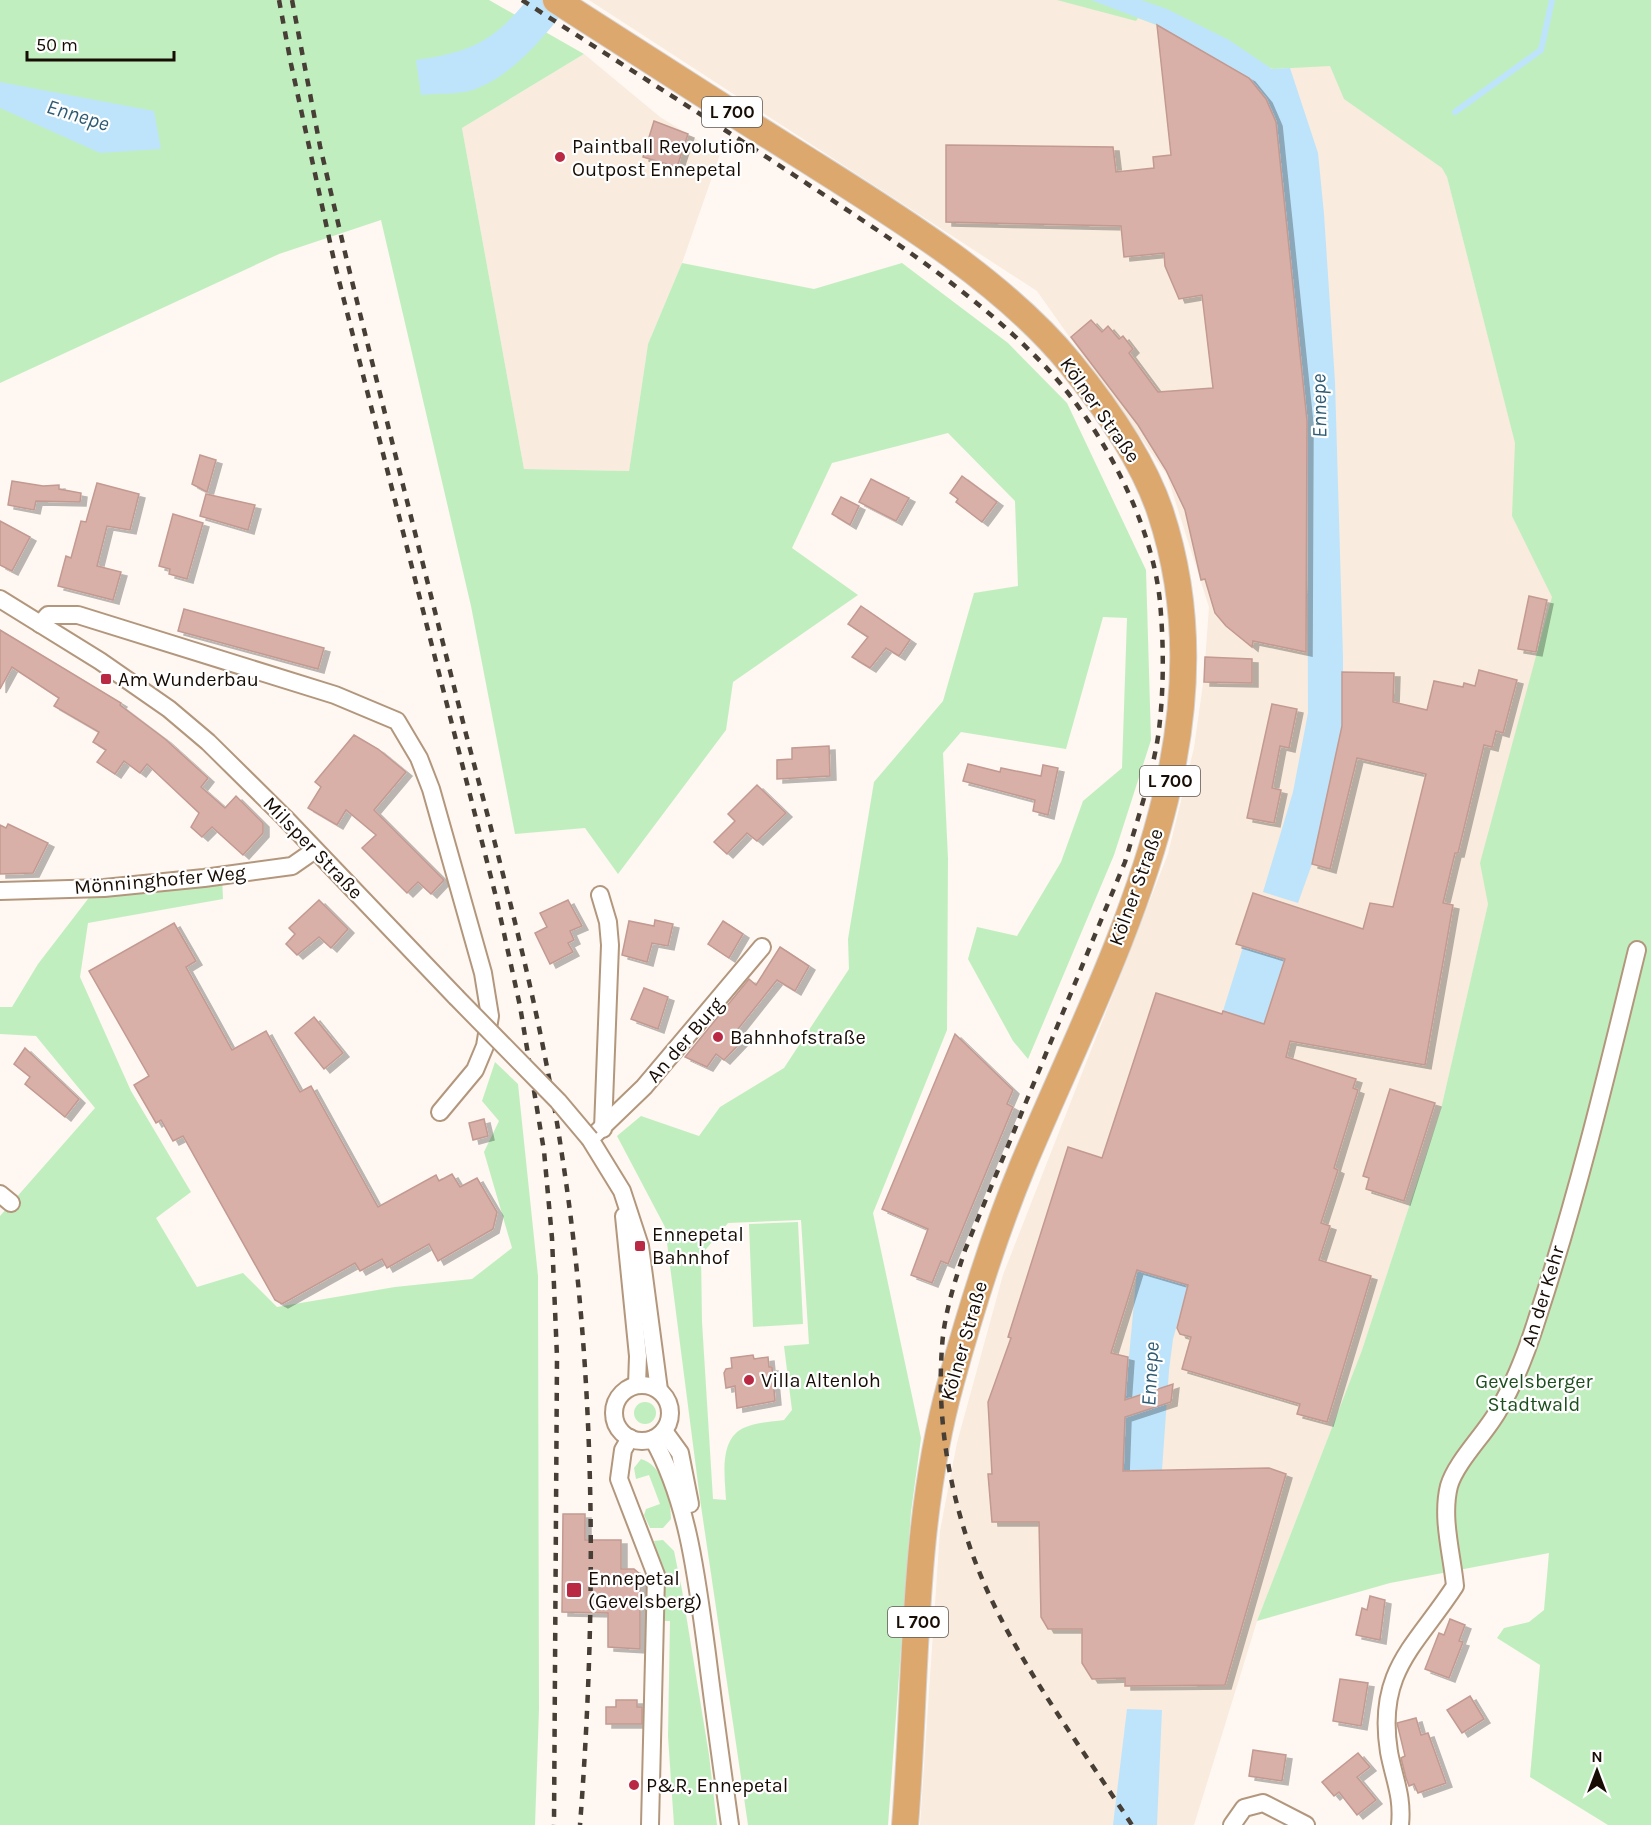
<svg xmlns="http://www.w3.org/2000/svg" width="1651" height="1825" font-family="Karla,sans-serif">
<defs>
<filter id="shadow"><feDropShadow dx="6" dy="4" stdDeviation="0" flood-color="#0004"/></filter>
</defs>
<rect width="100%" height="100%" fill="#fef7f2"/>
<g fill="#f9ebdd">
<polygon points="589,0 1091,0 1425,58 1447,177 1557,605 1441,1109 1362,1350 1257,1621 1194,1825 920,1825 940,1531 957,1443 1003,1275 1168,854 1194,748 1204,677 1209,607 1167,475 1037,291"/>
<polygon points="584,54 660,117 720,154 682,263 648,344 629,471 524,469 462,128"/>
</g>
<g fill="#c1eebf" fill-rule="evenodd">
<path d="M0,0h489l95,54 -122,74 62,341 105,2 19,-127 34,-81 132,26 88,-26 106,80 59,60 79,167 5,170 -37,115 -86,204 -15,-18 -45,-82 9,-32 40,9 44,-74 22,-61 39,-33 5,-150 -24,-1 -37,132 -105,-17 -18,21 5,105 -1,172 -74,183 48,225 -10,74 -23,313h-140l-48,-326 -35,-272 -48,-91 24,-20 58,20 21,-29 64,-39 65,-99 -1,-30 26,-157 69,-81 31,-108 44,-7 -3,-85 -67,-68 -116,30 -40,85 66,47 -125,87 -7,48 -108,144 -33,-46 -70,6 -44,-228 -90,-386 -102,34 -279,129zM801,1220l8,124 -25,2 8,64 -8,10c-12,2 -27,2 -38,7 -28,10 -21,50 -20,73l-13,-1 -11,-177 -1,-67 27,-32z"/>
<polygon points="1057,0 1651,0 1651,1825 1608,1825 1530,1777 1540,1665 1497,1638 1504,1628 1529,1622 1544,1610 1549,1553 1390,1583 1257,1621 1362,1350 1441,1109 1488,904 1480,863 1552,597 1512,516 1515,443 1447,177 1442,168 1344,99 1330,66 1273,69 1138,18 1136,21"/>
<polygon points="222,877 223,899 88,923 80,977 131,1091 191,1192 156,1218 197,1287 243,1273 277,1307 395,1287 472,1279 512,1248 484,1152 499,1121 482,1101 495,1062 518,1084 538,1276 539,1709 535,1825 0,1825 0,1216 95,1108 36,1036 0,1034 0,1007 12,1007 38,964 91,895"/>
<polygon points="798,1222 803,1324 753,1327 749,1224"/>
<circle cx="645" cy="1413" r="11"/>
<path d="M641,1459c22,6 30,40 30,60l-8,9h-13l-6,-13 2,-6 14,-5 -11,-29 -13,4 -2,-11z"/>
<polygon points="663,1540 674,1551 682,1590 709,1755 717,1825 674,1825 668,1736 670,1621 665,1621 663,1617 663,1574 654,1541"/>
</g>
<g fill="#bde4fb">
<path d="M527,0h46c-27,34 -58,75 -100,90 -15,5 -36,3 -52,5l-5,-35c53,-8 76,-17 111,-60z"/>
<polygon points="1091,0 1141,0 1167,9 1229,40 1272,69 1290,68 1318,153 1324,214 1335,382 1343,657 1343,726 1312,864 1298,903 1263,892 1293,792 1308,713 1307,421 1276,122 1266,99 1249,78 1157,25"/>
<polygon points="0,82 154,111 161,149 100,153 0,108"/>
<polygon points="1243,947 1285,959 1264,1024 1223,1011"/>
<polygon points="1137,1270 1188,1285 1173,1339 1169,1370 1162,1470 1123,1471 1125,1400"/>
<polygon points="1127,1709 1162,1710 1157,1825 1113,1825"/>
</g>
<g fill="none" stroke-linecap="round" stroke-linejoin="round">
<polyline stroke="#bde4fb" stroke-width="6" points="1455,112 1541,50 1552,0"/>
</g>
<g fill="#d9b0a7" stroke="#c29a91" stroke-width="1.5" filter="url(#shadow)">
<polygon points="1157,25 1249,78 1266,99 1276,122 1307,421 1306,652 1253,641 1252,647 1226,626 1215,613 1205,579 1201,580 1185,510 1166,470 1138,425 1071,337 1091,320 1102,332 1108,326 1119,339 1123,336 1133,349 1129,353 1158,392 1213,388 1202,295 1179,299 1165,266 1164,253 1124,257 1121,226 946,222 946,145 1113,147 1116,172 1154,168 1153,157 1171,155"/>
<polygon points="654,121 688,134 677,167 643,157"/>
<polygon points="200,455 216,460 207,492 192,484"/>
<polygon points="962,476 997,502 982,522 956,502 958,499 950,493"/>
<polygon points="871,479 909,498 896,521 859,502"/>
<polygon points="12,481 43,486 59,485 59,489 81,493 80,502 36,501 34,510 8,505"/>
<polygon points="97,483 139,494 130,530 107,526 97,566 121,572 113,600 58,586 66,556 71,558 81,521 86,522"/>
<polygon points="206,494 255,505 248,530 200,516"/>
<polygon points="841,497 859,506 850,525 832,514"/>
<polygon points="173,514 203,523 187,579 169,574 170,569 159,566"/>
<polygon points="0,521 30,537 12,571 0,565"/>
<polygon points="1529,596 1547,600 1536,652 1518,649"/>
<polygon points="861,606 910,640 899,656 886,648 870,668 852,657 868,637 848,624"/>
<polygon points="184,609 324,648 318,669 178,631"/>
<polygon points="0,630 121,703 120,705 165,739 208,778 201,787 225,808 236,796 263,823 263,833 243,855 212,827 202,837 191,827 199,813 147,764 140,773 124,761 115,774 97,762 106,750 93,742 99,732 54,706 59,698 12,667 0,689"/>
<polygon points="1205,657 1252,659 1252,683 1204,682"/>
<polygon points="1479,670 1517,680 1503,733 1496,731 1492,747 1484,745 1458,853 1455,853 1443,903 1453,905 1425,1065 1290,1041 1286,1057 1356,1079 1353,1088 1358,1090 1334,1168 1338,1170 1321,1223 1330,1226 1319,1260 1371,1276 1327,1422 1297,1414 1300,1404 1182,1369 1191,1337 1180,1334 1177,1328 1188,1285 1137,1270 1111,1353 1128,1357 1125,1400 1173,1384 1171,1402 1125,1417 1123,1471 1269,1468 1286,1474 1225,1685 1125,1686 1125,1678 1092,1679 1082,1663 1082,1629 1048,1629 1041,1617 1039,1522 992,1522 988,1474 992,1474 988,1402 1011,1338 1008,1337 1068,1147 1102,1158 1156,993 1222,1014 1223,1011 1264,1024 1285,959 1236,944 1253,893 1363,929 1370,903 1393,907 1426,774 1357,758 1330,869 1312,864 1342,726 1342,672 1394,673 1393,702 1427,710 1434,681 1463,687 1464,683 1475,686"/>
<polygon points="1272,704 1297,709 1289,748 1280,746 1272,788 1281,790 1274,823 1247,818"/>
<polygon points="354,735 378,749 406,772 374,810 444,880 431,894 418,882 407,893 362,848 376,835 346,810 337,825 308,808 321,787 315,782"/>
<polygon points="829,746 830,776 777,779 777,760 792,759 792,748"/>
<polygon points="968,764 1000,772 1001,768 1041,776 1043,765 1058,768 1048,815 1033,811 1035,800 963,781"/>
<polygon points="757,785 786,813 757,841 747,833 727,854 714,842 735,821 728,814"/>
<polygon points="8,824 48,843 33,873 0,874 0,825 6,828"/>
<polygon points="319,900 348,929 331,948 319,937 297,955 286,944 295,934 289,928"/>
<polygon points="568,900 582,926 570,931 574,940 568,943 573,952 550,964 535,933 547,927 540,913"/>
<polygon points="655,920 673,924 668,946 652,943 647,962 622,955 629,921 654,926"/>
<polygon points="723,921 743,934 729,958 708,944"/>
<polygon points="174,923 196,961 186,967 232,1050 266,1031 300,1092 311,1086 378,1207 436,1175 439,1181 452,1174 460,1187 477,1178 497,1212 493,1229 438,1261 429,1244 387,1268 382,1259 360,1271 355,1263 282,1304 275,1300 183,1136 173,1141 161,1120 156,1123 134,1085 149,1076 89,971"/>
<polygon points="780,947 809,966 795,991 777,980 738,1029 735,1035 742,1041 724,1060 716,1054 707,1067 685,1057 749,979 756,985"/>
<polygon points="644,988 668,997 658,1029 631,1019"/>
<polygon points="314,1017 343,1053 324,1069 295,1033"/>
<polygon points="955,1034 1013,1090 1007,1104 1013,1107 948,1264 941,1261 932,1283 911,1275 928,1229 882,1209"/>
<polygon points="25,1048 79,1099 65,1117 25,1084 30,1077 14,1064"/>
<polygon points="1390,1089 1435,1103 1404,1201 1366,1189 1369,1178 1363,1176"/>
<polygon points="484,1119 488,1136 473,1140 469,1123"/>
<polygon points="753,1355 754,1359 768,1357 769,1367 772,1367 775,1401 737,1408 735,1386 726,1388 724,1373 726,1369 732,1368 731,1358"/>
<polygon points="563,1514 585,1514 585,1540 621,1540 621,1569 634,1569 640,1574 640,1649 608,1647 608,1613 562,1612"/>
<polygon points="1370,1596 1385,1600 1380,1640 1356,1635 1362,1608 1367,1610"/>
<polygon points="1450,1619 1465,1625 1459,1641 1463,1642 1449,1678 1425,1669 1439,1633 1444,1635"/>
<polygon points="1340,1679 1368,1683 1361,1726 1333,1721"/>
<polygon points="1470,1696 1484,1719 1462,1733 1447,1710"/>
<polygon points="616,1700 637,1700 637,1707 642,1707 642,1724 606,1724 606,1707 616,1707"/>
<polygon points="1416,1718 1421,1735 1428,1733 1446,1783 1418,1793 1414,1784 1409,1786 1406,1778 1401,1758 1405,1756 1397,1723"/>
<polygon points="1253,1750 1286,1755 1282,1781 1249,1776"/>
<polygon points="1358,1753 1370,1767 1357,1777 1376,1800 1357,1815 1339,1792 1334,1796 1322,1782"/>
</g>
<g fill="none" stroke-linecap="round" stroke-linejoin="round">
<defs>
<g id="minor">
<polyline points="0,599 100,661 169,709 208,742 285,818 456,997"/>
<polyline points="40,624 48,615 78,615 335,695 397,721 419,758 431,789 483,973 490,1016 485,1046 475,1070 440,1112"/>
<polyline points="0,891 104,888 204,878 292,866 315,850"/>
<polyline points="600,895 608,922 610,945 603,1129"/>
<polyline points="0,1194 11,1203"/>
<polyline points="624,1216 638,1356 637,1385"/>
<circle cx="642" cy="1413" r="28"/>
<polyline points="659,1390 640,1246 622,1191 590,1139 644,1087 762,947"/>
<polyline points="664,1431 680,1453 690,1504"/>
<polyline points="630,1438 623,1450 619,1479 656,1575 650,1825"/>
<path d="M653,1439c36,64 44,142 54,215 7,57 15,114 23,171"/>
<polyline points="1232,1825 1244,1808 1263,1803 1306,1825"/>
<path d="M1400,1825c3,-29 -6,-46 -11,-73 -13,-81 27,-106 66,-166 -3,-32 -14,-68 -6,-100 7,-24 36,-52 49,-75 18,-30 29,-60 39,-92 40,-121 70,-246 100,-369"/>
</g>
<path id="primary" d="M556,0c82,53 165,106 248,158 89,56 199,123 266,205 35,43 72,95 90,148 76,228 -51,449 -137,654 -29,70 -52,144 -72,217 -40,144 -34,296 -46,443"/>
</defs>
<use href="#minor" stroke="#b3977d" stroke-width="20"/>
<use href="#primary" stroke="#d5d3d2" stroke-width="28"/>
<use href="#minor" stroke="#fff" stroke-width="16"/>
<use href="#primary" stroke="#dda86e" stroke-width="26"/>
<g stroke="#473e36" stroke-width="4.5" stroke-dasharray="8 8" stroke-linecap="butt">
<polyline points="279,0 291,64 335,265 496,897 520,1006 544,1151 552,1238 557,1357 554,1825"/>
<path d="M292,0l28,146 27,115c39,158 79,315 119,473 37,139 75,278 96,421 34,221 35,447 18,670"/>
<path d="M522,0c96,62 192,122 287,185 81,53 166,108 233,178 57,59 110,157 118,239 4,44 4,92 -2,135 -7,43 -21,84 -33,125l-160,388c-10,31 -21,64 -23,97 -6,79 10,161 41,234 36,84 99,167 149,244"/>
</g>
<defs>
<polyline id="minor-bridge" points="456,997 558,1101 590,1139"/>
</defs>
<use href="#minor-bridge" stroke="#b3977d" stroke-width="20" stroke-linecap="butt"/>
<use href="#minor-bridge" stroke="#fff" stroke-width="16"/>
</g>
<g fill="#ba2943" stroke="#fff" stroke-width="2">
<circle cx="560" cy="157" r="6"/>
<rect x="100" y="673" width="12" height="12" rx="3"/>
<circle cx="718" cy="1037" r="6"/>
<rect x="634" y="1240" width="12" height="12" rx="3"/>
<circle cx="749" cy="1380" r="6"/>
<rect x="566" y="1582" width="16" height="16" rx="3"/>
<circle cx="634" cy="1785" r="6"/>
</g>
<g text-anchor="middle" dominant-baseline="central" stroke-width="4.5" stroke-linejoin="round" paint-order="stroke">
<g fill="#fff" stroke="#5d5650" stroke-width="1.5">
<rect x="702" y="97" width="60" height="30" rx="4.5"/>
<rect x="1140" y="766" width="60" height="30" rx="4.5"/>
<rect x="888" y="1607" width="60" height="30" rx="4.5"/>
</g>
<g font-size="18" font-weight="bold" fill="#170d05">
<text x="732" y="112">L 700</text>
<text x="1170" y="781">L 700</text>
<text x="918" y="1622">L 700</text>
</g>
<g font-size="20" fill="#170d05" stroke="#fff" text-anchor="start">
<text x="572" y="146">Paintball Revolution<tspan x="572" dy="23">Outpost Ennepetal</tspan></text>
<text x="118" y="679">Am Wunderbau</text>
<text x="730" y="1037">Bahnhofstraße</text>
<text x="652" y="1234">Ennepetal<tspan x="652" dy="23">Bahnhof</tspan></text>
<text x="761" y="1380">Villa Altenloh</text>
<text x="588" y="1578">Ennepetal<tspan x="588" dy="23">(Gevelsberg)</tspan></text>
<text x="646" y="1785">P&amp;R, Ennepetal</text>
</g>
<g font-size="20" fill="#170d05" stroke="#fff">
<text transform="translate(1100 410) rotate(55)">Kölner Straße</text>
<text transform="translate(313 848) rotate(46)">Milsper Straße</text>
<text transform="translate(160 880) rotate(-5)">Mönninghofer Weg</text>
<text transform="translate(1136 887) rotate(-70)">Kölner Straße</text>
<text transform="translate(685 1040) rotate(-49)">An der Burg</text>
<text transform="translate(1543 1296) rotate(-73)">An der Kehr</text>
<text transform="translate(964 1341) rotate(-74)">Kölner Straße</text>
</g>
<g font-size="20" fill="#1d4f1e" stroke="#fff">
<text x="1534" y="1381">Gevelsberger<tspan x="1534" dy="23">Stadtwald</tspan></text>
</g>
<g font-size="21" font-style="italic" fill="#2e5b73" stroke="#fff">
<text transform="translate(78 115) rotate(17)">Ennepe</text>
<text transform="translate(1319 406) rotate(-91)">Ennepe</text>
<text transform="translate(1150 1374) rotate(-87)">Ennepe</text>
</g>
</g>
<g transform="translate(1597 1771)" stroke="#ffffff" stroke-width="4.5" paint-order="stroke">
<path d="M0-4.5L10 22L0 15L-10 22Z" fill="#170d05"/>
<text y="-9" font-size="16" font-weight="bold" text-anchor="middle" fill="#170d05">N</text>
</g>
<path d="M27 51v9h147v-9" fill="none" stroke="#170d05" stroke-width="3"/>
<text x="36" y="51" font-size="18" fill="#170d05" stroke="#ffffff" stroke-width="4.5" paint-order="stroke">50 m</text>
</svg>
